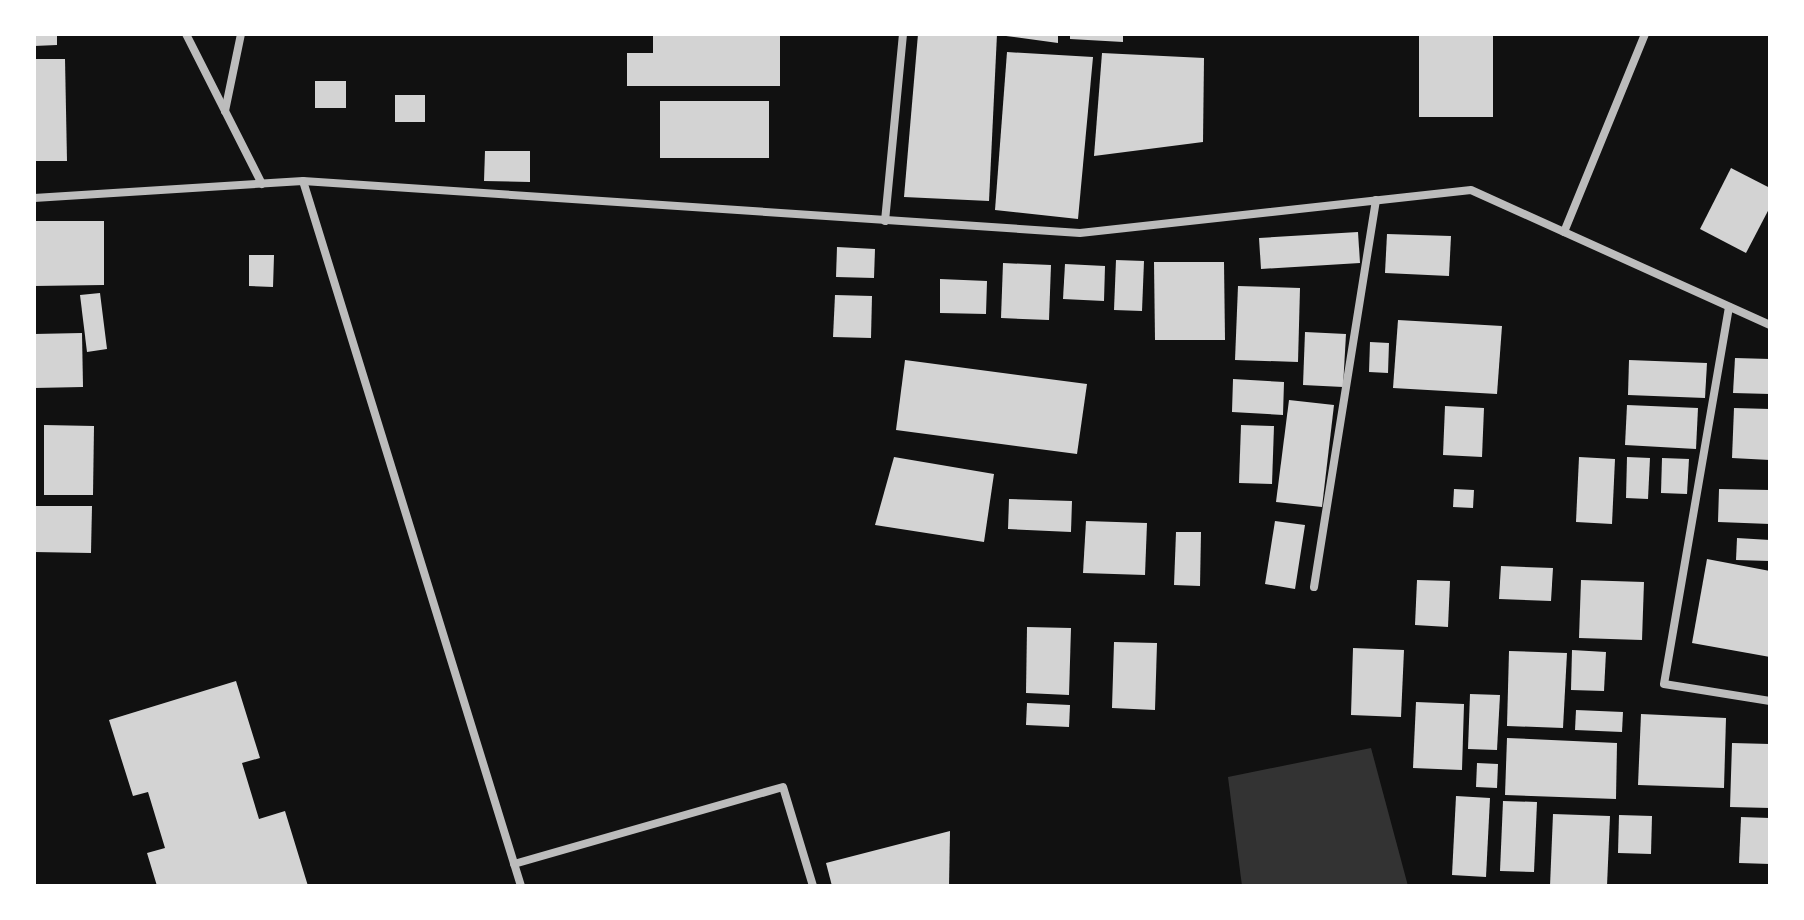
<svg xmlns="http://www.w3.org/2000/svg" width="1804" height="920" font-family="'Open Sans',sans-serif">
<rect width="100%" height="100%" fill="#111"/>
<polygon fill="#333" points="1371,748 1408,886 1242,886 1228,777"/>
<g fill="#d3d3d3">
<polygon points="34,34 57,34 57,45 34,46"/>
<polygon points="653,34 780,34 780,86 627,86 627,53 653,53"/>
<polygon points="918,34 997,34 989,201 904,197"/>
<polygon points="1006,34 1058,34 1058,43 1006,36"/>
<polygon points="1070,34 1123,34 1123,42 1070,39"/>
<rect x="1419" y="34" width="74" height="83"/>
<polygon points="1007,52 1093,57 1078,219 995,210"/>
<polygon points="1102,53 1204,58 1203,142 1094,156"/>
<polygon points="34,59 65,59 67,161 34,161"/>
<rect x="315" y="81" width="31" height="27"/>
<rect x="395" y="95" width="30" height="27"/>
<rect x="660" y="101" width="109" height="57"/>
<polygon points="485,151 530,151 530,182 484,181"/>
<polygon points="1731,168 1770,188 1770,207 1746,253 1700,229"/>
<polygon points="34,221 104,221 104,285 34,286"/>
<polygon points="1358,232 1360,263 1261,269 1259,238"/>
<polygon points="1387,234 1451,236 1449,276 1385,273"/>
<polygon points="837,247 875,249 874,278 836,277"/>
<polygon points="249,255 274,255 273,287 249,286"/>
<polygon points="1116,260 1144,261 1142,311 1114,310"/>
<polygon points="1154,262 1224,262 1225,340 1155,340"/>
<polygon points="1003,263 1051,265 1049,320 1001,318"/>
<polygon points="1065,264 1105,266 1104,301 1063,299"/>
<polygon points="940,279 987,281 986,314 940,313"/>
<polygon points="1238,286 1300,288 1298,362 1235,360"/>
<polygon points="100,293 107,349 87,352 80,295"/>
<polygon points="835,295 872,296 871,338 833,337"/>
<polygon points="1398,320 1502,326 1497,394 1393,388"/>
<polygon points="1305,332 1346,334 1343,387 1303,385"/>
<polygon points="82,333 83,387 34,388 34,334"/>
<polygon points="1370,342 1389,343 1388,373 1369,372"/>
<polygon points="1735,358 1770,359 1770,394 1733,393"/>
<polygon points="905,360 1087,384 1077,454 896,430"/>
<polygon points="1629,360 1707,363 1705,398 1628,395"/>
<polygon points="1233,379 1284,382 1283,415 1232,412"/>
<polygon points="1289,400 1334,405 1322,507 1276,502"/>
<polygon points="1627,405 1698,408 1696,449 1625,445"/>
<polygon points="1445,406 1484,408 1482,457 1443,455"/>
<polygon points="1734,408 1770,409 1770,460 1732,458"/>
<polygon points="44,425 94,426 93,495 44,495"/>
<polygon points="1241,425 1274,426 1272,484 1239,483"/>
<polygon points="894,457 994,474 984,542 875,525"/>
<polygon points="1579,457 1615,459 1612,524 1576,522"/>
<polygon points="1627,457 1650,458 1648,499 1626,498"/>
<polygon points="1662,458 1689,459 1687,494 1661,493"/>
<polygon points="1454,489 1474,490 1473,508 1453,507"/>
<polygon points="1719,489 1770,490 1770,524 1718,522"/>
<polygon points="1009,499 1072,501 1071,532 1008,529"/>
<polygon points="34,506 92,506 91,553 34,552"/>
<polygon points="1086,521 1147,523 1145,575 1083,573"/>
<polygon points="1275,521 1305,525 1295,589 1265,584"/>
<polygon points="1176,532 1201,532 1200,586 1174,585"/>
<polygon points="1737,538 1770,540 1770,561 1736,560"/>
<polygon points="1707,559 1770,571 1770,657 1692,643"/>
<polygon points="1501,566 1553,568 1551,601 1499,599"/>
<polygon points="1417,580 1450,581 1448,627 1415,625"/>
<polygon points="1581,580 1644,582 1642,640 1579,638"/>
<polygon points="1027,627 1071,628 1069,695 1026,693"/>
<polygon points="1114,642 1157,643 1155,710 1112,708"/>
<polygon points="1353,648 1404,650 1401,717 1351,715"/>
<polygon points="1572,650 1606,652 1604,691 1571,690"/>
<polygon points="1509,651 1567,653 1563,728 1507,726"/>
<polygon points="236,681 260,758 242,763 259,819 285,811 308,886 157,886 147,853 165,848 148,792 133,796 109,720"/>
<polygon points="1470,694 1500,695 1497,750 1468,749"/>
<polygon points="1416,702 1464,704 1462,770 1413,768"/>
<polygon points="1027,703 1070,705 1069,727 1026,725"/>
<polygon points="1576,710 1623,712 1622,732 1575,730"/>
<polygon points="1641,714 1726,718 1724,788 1638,785"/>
<polygon points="1507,738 1617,743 1616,799 1505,795"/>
<polygon points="1732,743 1770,744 1770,808 1730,807"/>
<polygon points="1477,763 1498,764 1497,788 1476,787"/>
<polygon points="1456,796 1490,798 1486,877 1452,875"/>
<polygon points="1503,801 1537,802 1534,872 1500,871"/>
<polygon points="1553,814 1610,816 1607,886 1550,886"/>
<polygon points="1619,815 1652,816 1651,854 1618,853"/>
<polygon points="1741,817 1770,818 1770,864 1739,863"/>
<polygon points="950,831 949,886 832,886 826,863"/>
</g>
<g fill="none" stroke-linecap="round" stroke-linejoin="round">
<g stroke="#bcbcbc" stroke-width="8">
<polyline points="186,34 262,184"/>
<polyline points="225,111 241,34"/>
<polyline points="303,181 521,886"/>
<polyline points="34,198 303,181 1080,233 1471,190 1770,325"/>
<polyline points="885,221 903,34"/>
<polyline points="1564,232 1645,34"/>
<polyline points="1729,307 1664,684 1770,701"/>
<polyline points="1314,587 1376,200"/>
<polyline points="514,864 783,787 813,886"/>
</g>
</g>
<rect width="1804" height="920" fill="none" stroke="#ffffff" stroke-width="72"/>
</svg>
